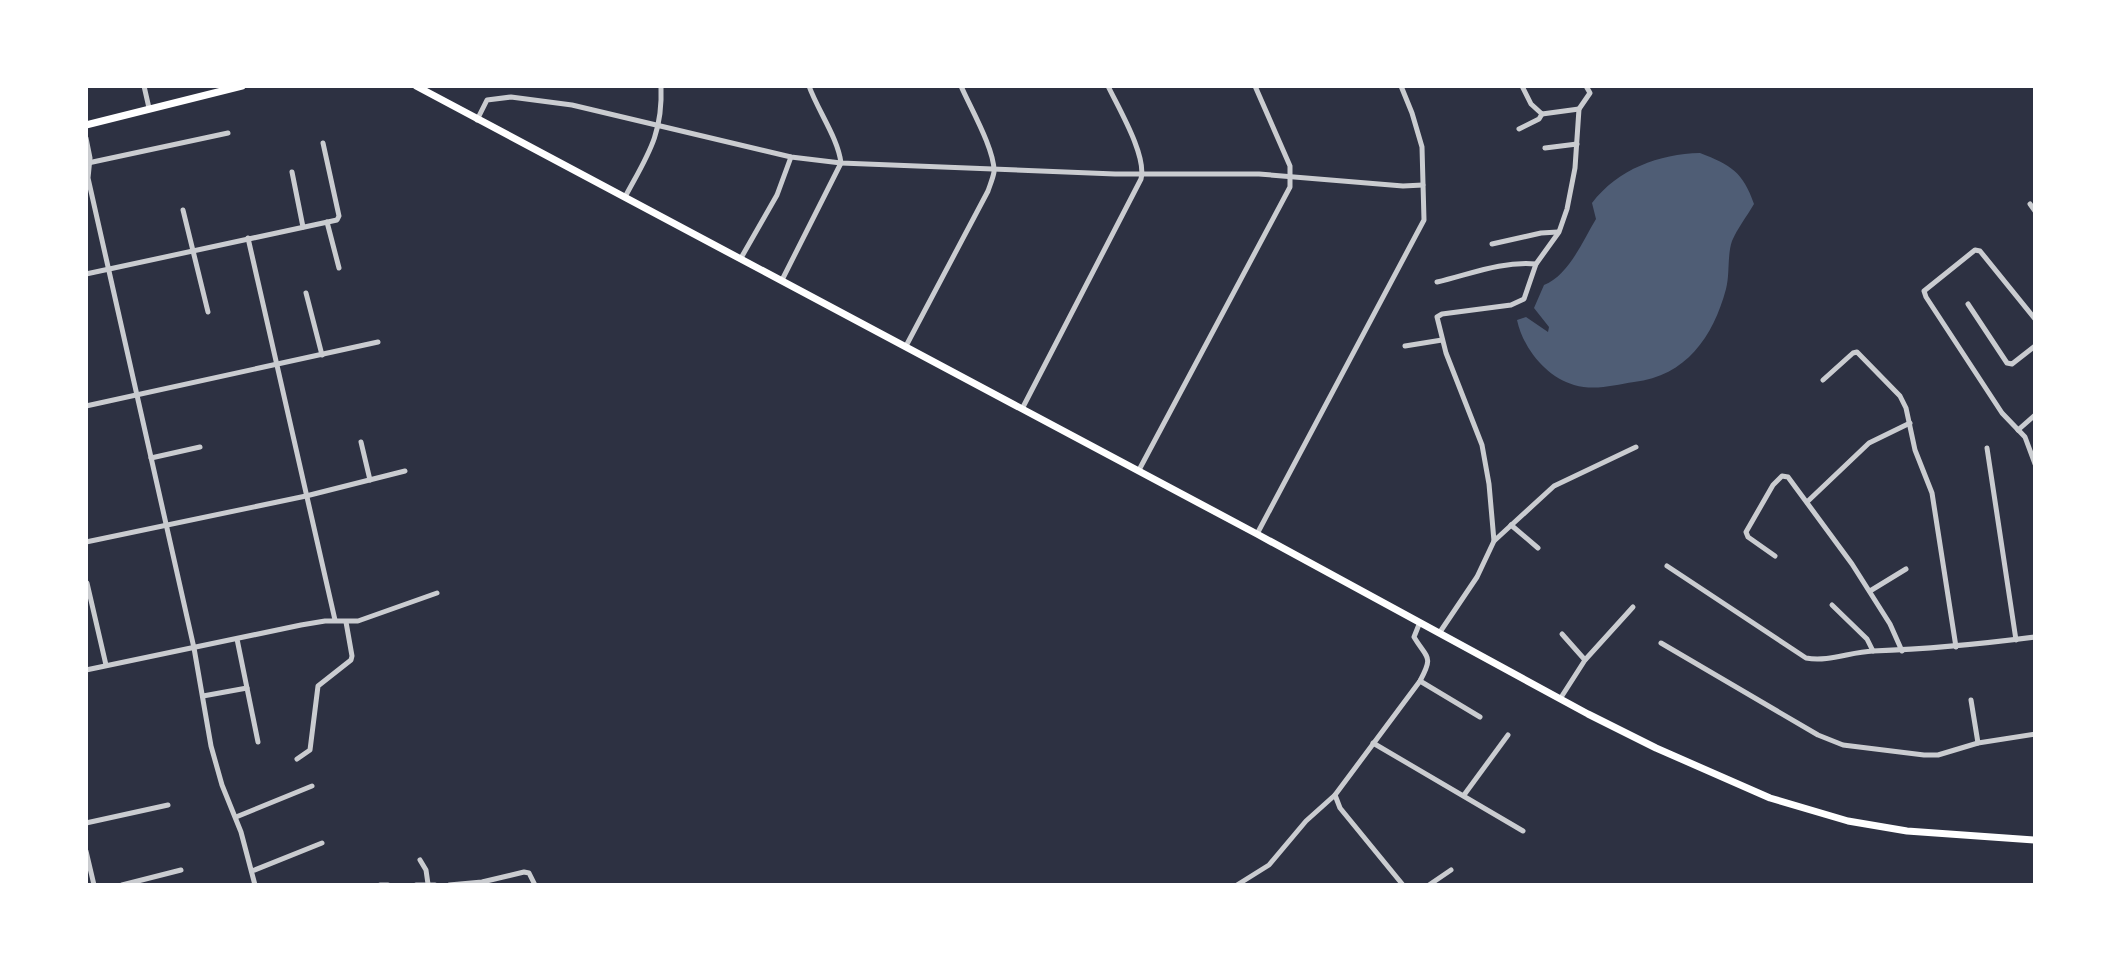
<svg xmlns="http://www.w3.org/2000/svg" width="2121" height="971" font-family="'Fira Sans Condensed',sans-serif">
<rect width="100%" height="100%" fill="#2d3142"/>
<path fill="#4f5d75" d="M1700,153c31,12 43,19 54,51 -7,12 -17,25 -22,37 -5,15 -2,33 -6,48 -13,48 -40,87 -92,93 -20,3 -39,9 -60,3 -28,-8 -51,-37 -57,-65l9,-3 22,15 1,-5 -15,-19 10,-23c25,-10 38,-43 52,-66l-4,-16c26,-34 67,-49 108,-50z"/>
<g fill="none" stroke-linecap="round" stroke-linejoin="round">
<g stroke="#caccd0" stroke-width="5">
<polyline points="144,86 149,108"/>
<polyline points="1522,86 1531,104 1542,114 1579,109"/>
<polyline points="477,120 487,100 511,97 572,105 791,157 841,163 1115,174 1259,174 1403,186 1423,185"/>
<polyline points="1519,129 1539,119 1542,114"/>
<polyline points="86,138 90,158 88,178 194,648 211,746 222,785 241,832 255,885"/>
<polyline points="1545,148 1577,144"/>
<polyline points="88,163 228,133"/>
<polyline points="292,172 303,227"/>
<path d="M625,197c22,-41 38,-62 36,-111"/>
<polyline points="2030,204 2035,211"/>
<polyline points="183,210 208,312"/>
<polyline points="327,222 339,268"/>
<polyline points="248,238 335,620"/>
<polyline points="1492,244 1541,233 1558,232"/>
<polyline points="741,258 777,195 791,157"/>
<polyline points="86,274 337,220 339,216 323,143"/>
<path d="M782,280l59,-117c-3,-25 -23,-52 -32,-77"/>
<path d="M1437,282c34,-8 64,-21 99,-18"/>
<polyline points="306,293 322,355"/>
<polyline points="1968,304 2007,363 2012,364 2035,346"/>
<polyline points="2035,319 1980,251 1975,250 1924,291 1926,297 2002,413 2025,437 2035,464"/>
<path d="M906,346l82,-155c2,-6 5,-13 6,-19 1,-22 -24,-65 -33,-86"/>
<polyline points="1405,346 1442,340"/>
<polyline points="1823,380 1853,353 1857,352 1900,396 1906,408 1915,450 1932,493 1956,647"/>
<polyline points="86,406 378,342"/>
<path d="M1022,409l119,-230c6,-23 -22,-70 -33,-93"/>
<polyline points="2018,430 2035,415"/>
<polyline points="361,442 370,480"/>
<polyline points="1987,448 2016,640"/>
<polyline points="151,458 200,447"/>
<polyline points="1139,470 1290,187 1290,166 1255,86"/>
<polyline points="1807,502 1869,443 1910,423"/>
<polyline points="1511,525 1538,548"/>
<polyline points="1257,534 1424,220 1422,147 1412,113 1401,86"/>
<polyline points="1494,541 1554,486 1636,447"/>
<polyline points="86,542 306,496 405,471"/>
<polyline points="1775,556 1748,537 1746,532 1773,485 1782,476 1788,477 1852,564 1890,624 1902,651"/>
<path d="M1667,566l139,92c23,4 44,-6 67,-7 55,-2 108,-7 162,-14"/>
<polyline points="87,583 106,665"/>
<polyline points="1870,591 1906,569"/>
<polyline points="1832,605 1867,639 1873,651"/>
<polyline points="1440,632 1477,577 1494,541 1489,484 1482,445 1446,353 1437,317 1442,314 1511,305 1524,299 1536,264 1559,232 1567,209 1575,168 1579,109 1590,93 1586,86"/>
<polyline points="1562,634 1585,660"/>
<polyline points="237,639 258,742"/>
<polyline points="1661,643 1818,735 1843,745 1924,755 1938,755 1978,743 2035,734"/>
<polyline points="86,670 301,625 325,621 358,621 437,593"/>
<polyline points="1420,681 1480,717"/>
<polyline points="203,696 247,688"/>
<polyline points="1560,699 1585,660 1633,607"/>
<polyline points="1971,700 1978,743"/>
<polyline points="1373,743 1523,831"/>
<polyline points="297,759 310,750 318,686 351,660 352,656 346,622"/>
<polyline points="1464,795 1508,735"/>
<polyline points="236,817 312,786"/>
<polyline points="86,823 168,805"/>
<polyline points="86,851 94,885"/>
<polyline points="420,860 426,870 428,884"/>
<polyline points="252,871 322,843"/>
<polyline points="122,885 181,870"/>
<polyline points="380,885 388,885"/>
<polyline points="416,885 435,885"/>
<polyline points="449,885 482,882 524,872 529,873 535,885"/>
<polyline points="1237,885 1269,865 1306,821 1335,795"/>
<path d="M1403,885l-63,-77 -5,-13 85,-114c14,-26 7,-22 -6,-44l6,-15"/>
<polyline points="1429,885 1451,870"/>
</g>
<g stroke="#fff" stroke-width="7">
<polyline points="416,86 1257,534 1588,714 1656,748 1770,798 1848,821 1907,831 2035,840"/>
<polyline points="86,125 242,86"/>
</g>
</g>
<rect width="2121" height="971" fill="none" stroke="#ffffff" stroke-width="176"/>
</svg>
